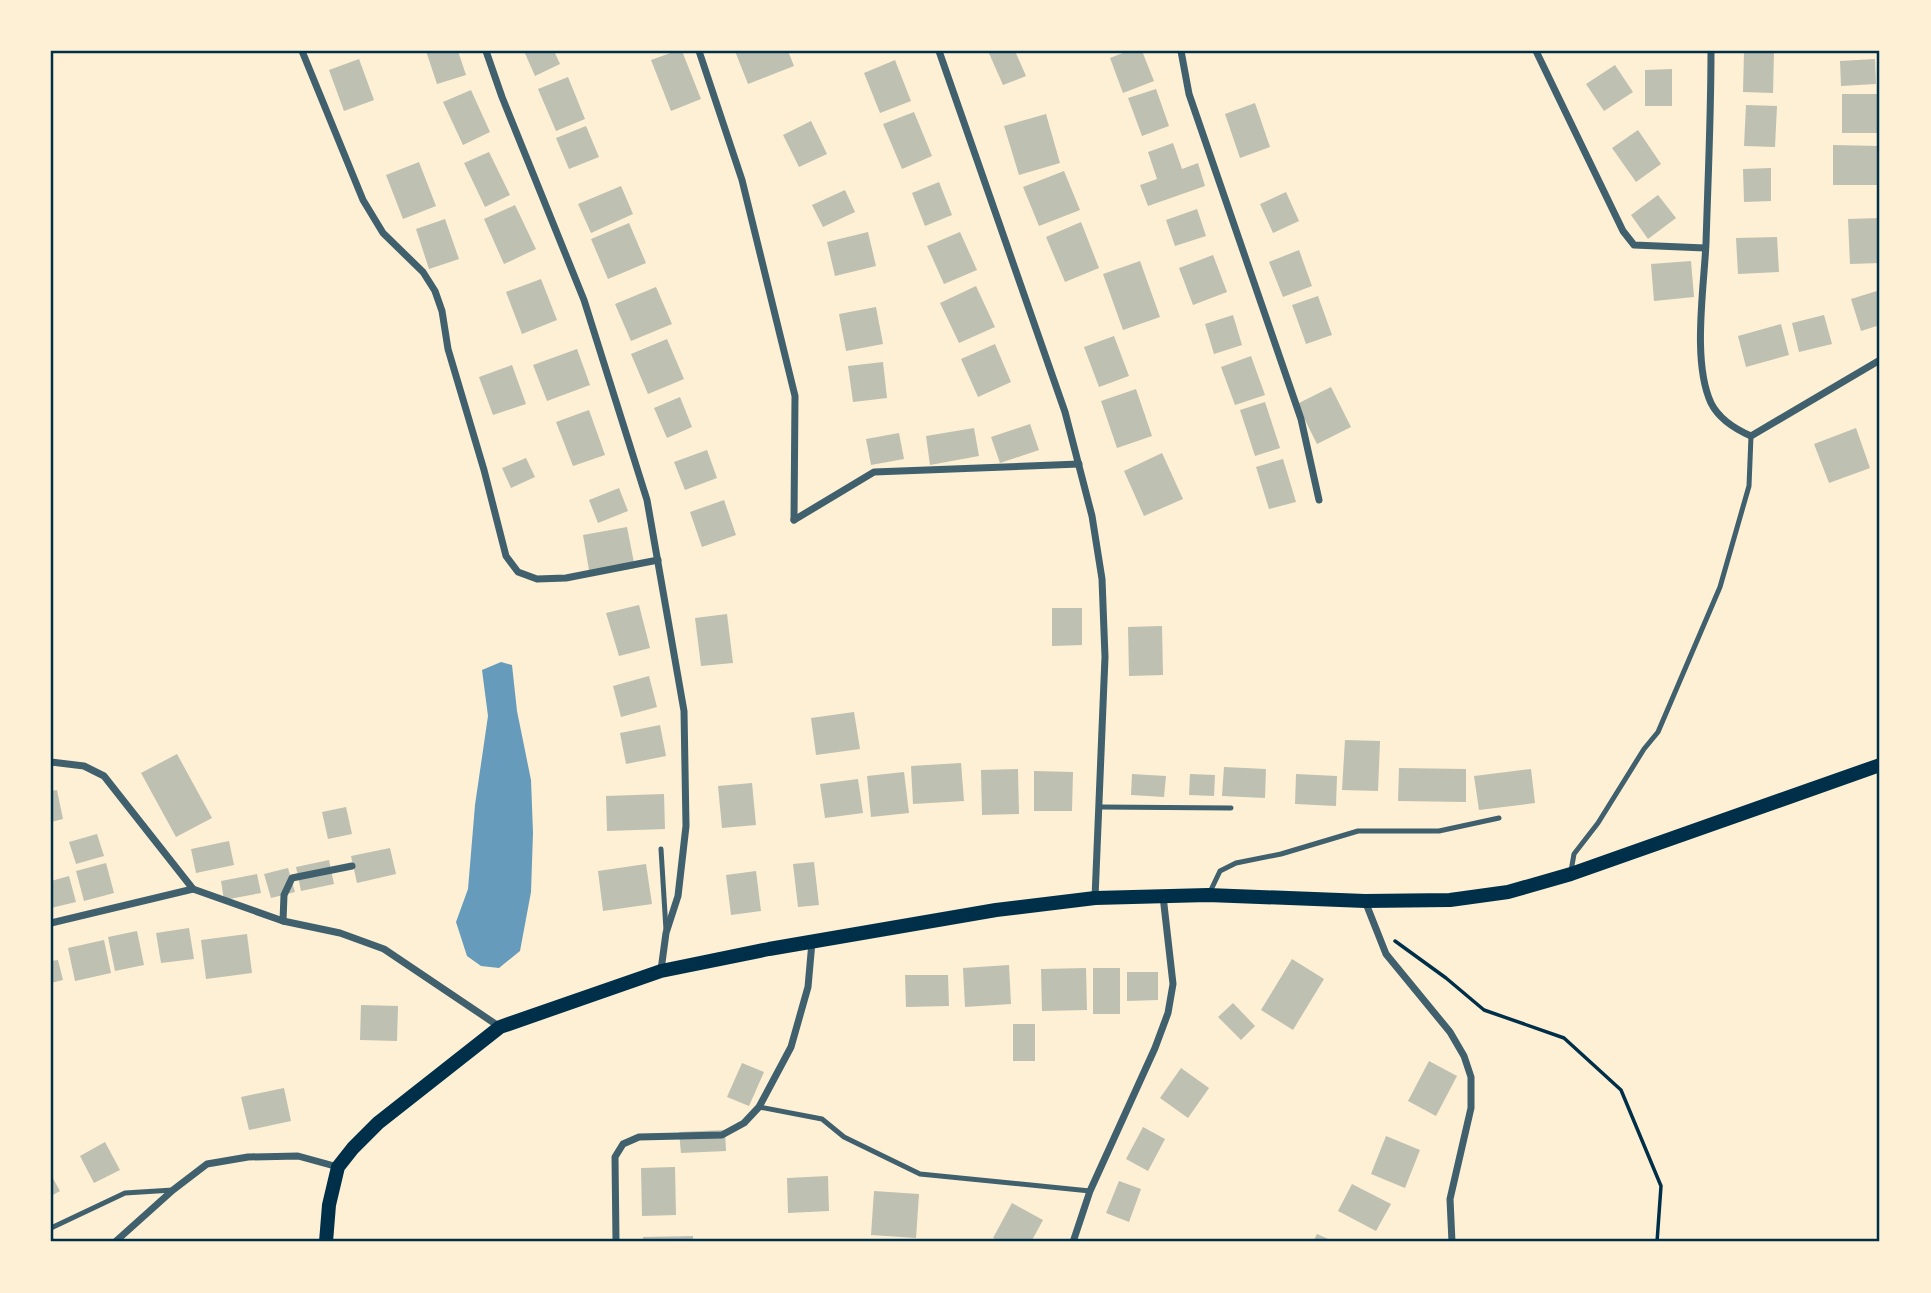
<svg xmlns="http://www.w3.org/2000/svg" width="1931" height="1293" font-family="'Sofia Sans Condensed',sans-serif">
<rect width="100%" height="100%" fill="#fdf0d5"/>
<polygon fill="#669bbc" points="501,662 512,665 517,711 531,780 533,833 531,892 520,951 499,968 481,966 467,956 456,922 468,889 475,805 488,716 482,670"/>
<g fill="#bec0b2">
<polygon points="426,51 458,51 466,75 437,84"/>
<polygon points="524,51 554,51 560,64 535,76"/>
<polygon points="676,51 682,51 701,99 671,111 651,60"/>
<polygon points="735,51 788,51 794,66 748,84"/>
<polygon points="988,51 1015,51 1026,76 1003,85"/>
<polygon points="1128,51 1142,51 1154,81 1123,93 1110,58"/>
<polygon points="1744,51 1774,51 1773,93 1743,92"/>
<polygon points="359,59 374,100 344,111 329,70"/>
<polygon points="1875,59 1876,84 1841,86 1840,61"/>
<polygon points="895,60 911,101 880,113 864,73"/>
<polygon points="1615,65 1633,92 1604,111 1586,84"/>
<polygon points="1672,69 1672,106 1645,106 1645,70"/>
<polygon points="568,77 585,119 556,131 538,89"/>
<polygon points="1156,89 1169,126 1142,136 1128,98"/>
<polygon points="471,90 490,132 463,145 443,102"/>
<rect x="1842" y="94" width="36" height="39"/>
<polygon points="1255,103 1270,147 1240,158 1225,114"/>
<polygon points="1746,105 1777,106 1775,147 1744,146"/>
<polygon points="914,112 932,156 902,169 883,124"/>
<polygon points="1046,114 1060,163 1019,175 1004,126"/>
<polygon points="811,121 827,154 799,167 783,135"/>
<polygon points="586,126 599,157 569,169 556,138"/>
<polygon points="1638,130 1661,164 1636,182 1612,148"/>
<polygon points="1173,143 1182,169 1198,163 1205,186 1148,206 1140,185 1157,179 1148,152"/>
<polygon points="1833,145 1879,146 1879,185 1833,185"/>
<polygon points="489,152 510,195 485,207 464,163"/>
<polygon points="419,162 436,206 403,219 386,175"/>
<polygon points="1771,168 1771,201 1744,202 1743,169"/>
<polygon points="1064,171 1080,210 1039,226 1023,187"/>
<polygon points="939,182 952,215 925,226 912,193"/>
<polygon points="621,186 633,214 591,233 578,204"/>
<polygon points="845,190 855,212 823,227 812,205"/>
<polygon points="1286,192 1299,221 1273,233 1260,204"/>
<polygon points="1658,195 1676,218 1648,239 1631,215"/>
<polygon points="515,205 536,249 504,264 484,219"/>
<polygon points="1197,209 1206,236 1175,246 1166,220"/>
<polygon points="1880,218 1880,263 1850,264 1848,219"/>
<polygon points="445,219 459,259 429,269 416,229"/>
<polygon points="1081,222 1099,268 1065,282 1046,237"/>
<polygon points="629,223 646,263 608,279 591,239"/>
<polygon points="868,232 876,266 835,276 827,242"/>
<polygon points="960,232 977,270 944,284 927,246"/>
<polygon points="1777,237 1779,272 1738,274 1736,238"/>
<polygon points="1299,250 1312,286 1283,297 1269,262"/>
<polygon points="1213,255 1227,292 1193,305 1179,268"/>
<polygon points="1140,261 1160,317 1123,330 1103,274"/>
<polygon points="1691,261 1694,297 1654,301 1651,264"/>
<polygon points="541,279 557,320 522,334 506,292"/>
<polygon points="976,286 995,327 959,343 940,303"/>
<polygon points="656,287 672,324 631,341 615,304"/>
<polygon points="1880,290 1880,325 1861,331 1851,299"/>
<polygon points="1318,296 1332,335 1306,344 1292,305"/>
<polygon points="876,307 883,344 846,351 839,314"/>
<polygon points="1233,315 1242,345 1214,354 1205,324"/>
<polygon points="1824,315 1832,344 1799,352 1792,323"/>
<polygon points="1781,324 1789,355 1746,367 1738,336"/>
<polygon points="1114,336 1129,376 1099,387 1084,347"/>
<polygon points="667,339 684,379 648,394 631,354"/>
<polygon points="995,344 1011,382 978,397 961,359"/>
<polygon points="577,349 590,385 547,401 533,365"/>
<polygon points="1251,356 1265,395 1235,405 1221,367"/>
<polygon points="883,362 887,398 853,402 848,366"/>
<polygon points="512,365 526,404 493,415 479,377"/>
<polygon points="1331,387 1351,427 1317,444 1297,404"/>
<polygon points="1136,389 1152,436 1117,448 1101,401"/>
<polygon points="680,397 692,427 667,438 654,408"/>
<polygon points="1265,402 1280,448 1255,456 1240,410"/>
<polygon points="589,410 605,455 573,466 556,422"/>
<polygon points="1030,424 1039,450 1000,463 991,437"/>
<polygon points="974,428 979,456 930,465 926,436"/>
<polygon points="1856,428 1870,468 1829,483 1814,444"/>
<polygon points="899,433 904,459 871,465 866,439"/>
<polygon points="707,450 717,478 685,490 674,462"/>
<polygon points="1162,453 1183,499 1144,516 1124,471"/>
<polygon points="526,458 535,477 511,488 502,468"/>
<polygon points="1283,459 1296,502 1269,509 1256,467"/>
<polygon points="619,488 628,511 598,523 589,500"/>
<polygon points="724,500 736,535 702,547 690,512"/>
<polygon points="627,527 635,568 590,576 583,535"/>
<polygon points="639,605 650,648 619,656 606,613"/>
<polygon points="1052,608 1082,608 1082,645 1052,646"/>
<polygon points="727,614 733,663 701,666 695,618"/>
<polygon points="1162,626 1163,675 1129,676 1128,627"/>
<polygon points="649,676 657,707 621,717 613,686"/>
<polygon points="854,712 860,749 816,755 811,718"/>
<polygon points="660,725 666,756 626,764 620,733"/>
<polygon points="1345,740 1380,741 1378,791 1342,790"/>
<polygon points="177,754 212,818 176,837 141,773"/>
<polygon points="961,763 964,801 913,804 911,766"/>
<polygon points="1224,767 1266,769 1265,798 1222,796"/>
<polygon points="1399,768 1466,769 1466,802 1398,801"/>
<polygon points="1018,769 1019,814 982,815 981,770"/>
<polygon points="1531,769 1535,803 1479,810 1474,776"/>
<polygon points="1034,771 1073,772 1072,811 1034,811"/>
<polygon points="904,772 909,813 871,817 867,776"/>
<polygon points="1132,774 1166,776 1164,797 1131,795"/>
<polygon points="1190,774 1215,775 1214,796 1189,795"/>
<polygon points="1296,774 1337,776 1336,806 1295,804"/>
<polygon points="858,779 863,813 825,818 820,784"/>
<polygon points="752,783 756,825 722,828 718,786"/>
<polygon points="57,790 63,819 51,822 51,791"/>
<polygon points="664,794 665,829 607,831 606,796"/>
<polygon points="346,807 352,834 328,839 322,812"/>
<polygon points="97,834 104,856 76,864 69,842"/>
<polygon points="229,841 234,865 196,873 191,849"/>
<polygon points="390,848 396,874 357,883 351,856"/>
<polygon points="329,860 334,884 301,891 296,867"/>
<polygon points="814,862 819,905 798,907 793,864"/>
<polygon points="106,863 114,893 84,901 76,871"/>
<polygon points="646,864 652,904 603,911 598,871"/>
<polygon points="288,868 295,892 271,898 264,874"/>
<polygon points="756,871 761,911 731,915 726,875"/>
<polygon points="257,874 261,893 224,900 221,881"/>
<polygon points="69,876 76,902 51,908 51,881"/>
<polygon points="189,928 194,959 161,963 156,933"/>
<polygon points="137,931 144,965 115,971 108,937"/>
<polygon points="247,934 252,973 206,979 201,940"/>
<polygon points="104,940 111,973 75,981 68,948"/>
<polygon points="1292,959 1324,979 1293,1030 1261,1010"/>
<polygon points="58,960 63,980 51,983 51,961"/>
<polygon points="1009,965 1011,1004 965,1007 963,968"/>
<polygon points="1086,968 1087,1010 1042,1011 1041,969"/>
<rect x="1093" y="968" width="27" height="46"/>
<polygon points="1127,972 1158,972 1158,1000 1127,1001"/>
<polygon points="905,975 948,975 949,1006 906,1007"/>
<polygon points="1233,1003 1255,1026 1241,1040 1218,1017"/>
<polygon points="361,1005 398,1006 397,1041 360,1040"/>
<rect x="1013" y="1024" width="22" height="37"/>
<polygon points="1429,1061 1457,1076 1436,1116 1408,1101"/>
<polygon points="742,1063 764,1072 749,1106 727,1097"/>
<polygon points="1181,1068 1209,1088 1188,1118 1160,1098"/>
<polygon points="284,1088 291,1121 249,1130 241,1097"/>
<polygon points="1143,1127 1165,1139 1148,1171 1126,1159"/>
<polygon points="725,1130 726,1151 681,1153 679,1132"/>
<polygon points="1386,1136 1420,1150 1405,1188 1371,1174"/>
<polygon points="105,1142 120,1170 94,1183 80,1156"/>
<polygon points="675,1167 676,1215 642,1216 641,1168"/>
<polygon points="51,1175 60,1191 51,1196"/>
<polygon points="828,1176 829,1211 788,1213 787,1178"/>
<polygon points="1119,1181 1141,1189 1129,1222 1106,1213"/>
<polygon points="1352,1184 1391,1204 1376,1231 1338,1211"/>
<polygon points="874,1191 919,1194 916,1238 871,1235"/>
<polygon points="1012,1203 1043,1220 1031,1242 1001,1242 993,1238"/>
<polygon points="1317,1234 1335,1242 1313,1242"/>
<polygon points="693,1236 693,1242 643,1242 643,1237"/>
</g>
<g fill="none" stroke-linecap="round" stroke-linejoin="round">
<polyline stroke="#003049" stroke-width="3.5" points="1395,941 1446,978 1484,1010 1564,1038 1621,1090 1661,1186 1657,1242"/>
<g stroke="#3f606c" stroke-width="5">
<polyline points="1101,807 1231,808"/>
<polyline points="661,849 666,930"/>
<polyline points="1571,871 1574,854 1598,823 1644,749 1658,732 1720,587 1749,486 1751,436"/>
<polyline points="1209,894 1220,871 1236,863 1281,854 1358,831 1439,831 1499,818"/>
<polyline points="759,1107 822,1119 844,1137 920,1174 1090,1191"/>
<polyline points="51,1228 125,1193 173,1190"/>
</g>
<g stroke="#3f606c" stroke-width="7">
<polyline points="302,51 363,200 383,233 423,272 435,291 442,311 448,349 484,470 506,556 518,572 537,579 566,578 658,560"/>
<polyline points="486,51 502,97 584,300 647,500 684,711 686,826 678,896 666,933 661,970"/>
<polyline points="699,51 742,180 795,396 794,520"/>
<polyline points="939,51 1065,412 1092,516 1102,579 1105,657 1095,898"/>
<polyline points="1181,51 1189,94 1301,419 1319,500"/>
<polyline points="1536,51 1623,231 1634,245 1705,248"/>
<path d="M1711,51c0,64 -3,128 -5,192 -2,45 -14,119 5,160 8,16 24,26 40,33l129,-76"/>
<polyline points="794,520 874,472 1079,464"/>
<polyline points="51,762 84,766 104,776 193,889 283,921 340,933 384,949 500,1027"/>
<polyline points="1365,901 1386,954 1450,1032 1464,1056 1471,1077 1471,1108 1450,1199 1452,1242"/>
<polyline points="283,921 284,895 292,878 352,866"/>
<polyline points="51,923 193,889"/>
<polyline points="115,1242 173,1190 207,1164 248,1157 298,1156 338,1167"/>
<polyline points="616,1242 615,1157 623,1144 639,1137 722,1135 744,1123 759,1107 791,1047 808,987 812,942"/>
<polyline points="1073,1242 1090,1191 1155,1048 1168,1013 1173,984 1163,896"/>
</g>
<polyline stroke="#003049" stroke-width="14" points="326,1242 329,1205 338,1167 353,1148 378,1123 500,1027 661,971 769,949 996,910 1095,898 1208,895 1365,901 1450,900 1508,892 1571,874 1880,765"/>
</g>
<rect width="1931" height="1293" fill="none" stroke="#fdf0d5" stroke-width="105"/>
<rect x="52" y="52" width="1826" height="1188" fill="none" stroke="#003049" stroke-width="2.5"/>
</svg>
